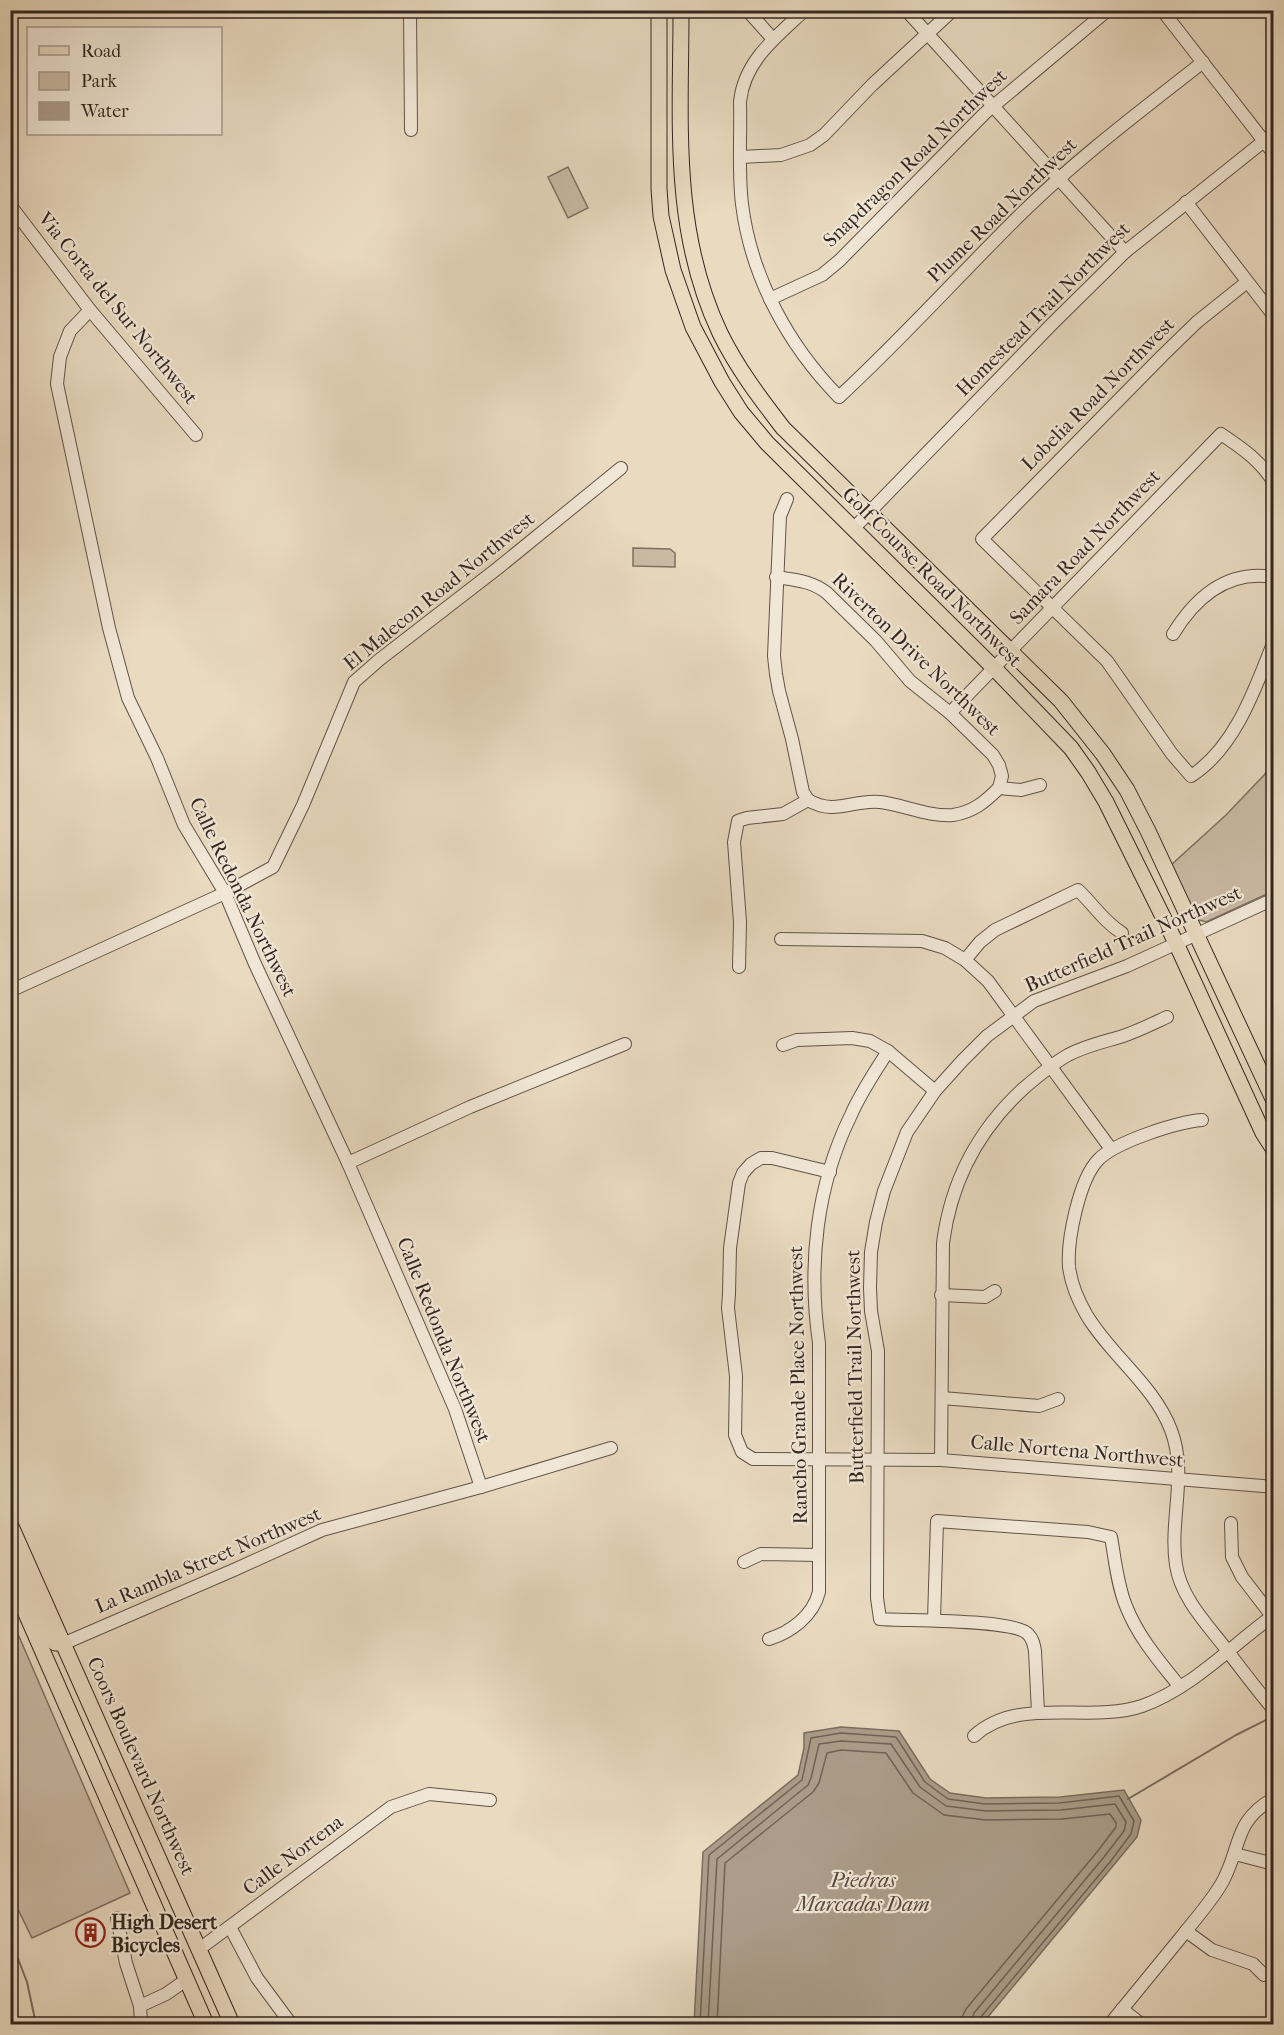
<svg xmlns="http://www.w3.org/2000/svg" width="1284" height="2035" font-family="'IM FELL French Canon',serif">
<rect width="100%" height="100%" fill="#e9dac0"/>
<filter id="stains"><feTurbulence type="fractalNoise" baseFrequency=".00333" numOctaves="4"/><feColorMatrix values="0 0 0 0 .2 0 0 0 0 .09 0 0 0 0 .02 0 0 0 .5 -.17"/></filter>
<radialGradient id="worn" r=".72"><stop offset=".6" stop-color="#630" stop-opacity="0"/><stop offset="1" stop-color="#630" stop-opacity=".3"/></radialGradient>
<g fill="#cabba5" stroke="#7f7063" stroke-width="1.5">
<polygon points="568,167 588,208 568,218 548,177"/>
<polygon points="633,548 670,549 675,553 675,567 633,566"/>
<polygon points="1273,755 1273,891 1206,922 1196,919 1170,866 1226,815 1265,774"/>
<polygon points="11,1618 130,1893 32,1938 11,1895"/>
</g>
<polygon fill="#ab9d8a" stroke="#7b6d60" stroke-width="1.5" points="841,1727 899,1731 930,1779 950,1793 986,1798 1060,1797 1124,1790 1141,1820 1137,1837 982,2024 694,2024 703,1852 798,1775 804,1748 804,1733"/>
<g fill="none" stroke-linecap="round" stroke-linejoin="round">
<g stroke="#706256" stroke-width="1.5">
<polyline points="700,2024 709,1855 802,1780 811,1738 841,1733 896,1737 925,1782 948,1799 985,1804 1060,1803 1119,1796 1134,1821 1131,1834 1110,1862 980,2018 978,2024"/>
<polyline points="708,2024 717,1859 808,1785 811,1778 819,1744 841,1741 891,1744 920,1787 946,1806 986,1811 1061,1810 1115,1804 1126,1822 1124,1831 1104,1857 974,2013 971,2024"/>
<polyline points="717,2024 725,1863 813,1792 819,1783 827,1753 841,1750 886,1753 913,1793 944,1815 986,1820 1062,1819 1110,1814 1116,1823 1116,1827 1097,1852 966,2009 962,2017 962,2024"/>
</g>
<g stroke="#7b6d60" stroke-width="2">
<polyline points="1128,1799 1236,1735 1274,1716"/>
<polyline points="10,1938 27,1982 36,2024"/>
</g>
<defs>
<g id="minor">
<polyline points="410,10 411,130"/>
<polyline points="747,10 773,39"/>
<path d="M805,10c-29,27 -61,51 -65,92 1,34 -2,69 2,102 9,73 46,141 97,193 64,-59 122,-124 184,-185 56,-55 119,-102 180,-150"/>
<polyline points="906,10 1125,252"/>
<polyline points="1162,10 1274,154"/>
<polyline points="741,157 781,155 810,145 824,135 872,85 953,10"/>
<polyline points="1186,202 1274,316"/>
<polyline points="10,205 90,310 196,435"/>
<path d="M1247,282l-50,40 -35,34 -180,183 125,122 65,93 19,22c44,-28 64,-87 83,-135"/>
<polyline points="770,299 822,275 839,261 985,113 1108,10"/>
<polyline points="90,310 70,331 60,357 57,384 109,628 128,698 157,758 184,825 225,893 255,964 348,1163 455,1409 481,1487"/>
<polyline points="787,499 780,516 774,656 776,674 779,691 792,739 803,792 808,800"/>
<polyline points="854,528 1052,324 1125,252 1274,133"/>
<path d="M776,577c20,3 36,4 51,16l49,48 34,40 40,32 43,42 6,10 3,11 -3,12"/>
<path d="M1173,634c22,-36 54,-65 101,-57"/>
<path d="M950,713c91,-93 181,-187 271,-279 21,14 40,27 53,49"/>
<polyline points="781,939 922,941 945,948 965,960 988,981 1111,1149"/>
<path d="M965,960l15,-18 15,-12 83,-40c16,15 25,31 44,43"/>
<path d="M739,967l1,-45 -6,-80 4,-21 9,-3 36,-4 25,-14c27,16 45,-1 72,2 24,3 49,15 73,13 20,-3 32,-13 46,-27l22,2 19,-5"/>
<polyline points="10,991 225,893 273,867 303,805 354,682 379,660 498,568 621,468"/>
<polyline points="783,1045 797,1040 852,1038 870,1041 888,1051 935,1091"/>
<path d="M1202,1120c-25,2 -87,22 -104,40 -19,20 -31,80 -29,107 2,16 9,33 17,47 24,41 68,71 85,116 17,44 -2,90 5,135 5,33 31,59 50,84 16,21 31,41 48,61"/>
<polyline points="348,1163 470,1107 625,1044"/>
<polyline points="830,1172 772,1158 761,1158 751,1164 743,1173 739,1183 730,1248 729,1294 728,1308 736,1376 735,1435 742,1452 753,1459 941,1460 1274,1487"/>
<polyline points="941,1295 985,1297 995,1291"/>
<polyline points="942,1398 1039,1406 1058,1399"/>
<path d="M941,1460l2,-217c8,-62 35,-113 81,-155 14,-12 28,-24 44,-33 17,-9 35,-13 52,-18 16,-5 32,-13 47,-20"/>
<polyline points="1231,1523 1232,1557 1242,1577 1272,1616"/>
<polyline points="744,1562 761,1554 819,1555"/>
<path d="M934,1620l3,-99 151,11 23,5c4,22 6,47 15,69 12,31 34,56 54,81"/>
<path d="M769,1639c22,-7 44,-23 50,-47v-249c-11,-77 -3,-157 32,-228 10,-23 24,-43 37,-64"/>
<polyline points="65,1643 236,1569 322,1530 481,1487 611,1448"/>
<path d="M1038,1713l-3,-62c-1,-6 -2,-12 -7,-17 -14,-15 -122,-13 -148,-15l-3,-21 1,-247 -7,-40 -1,-23 1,-36 5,-30 8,-31 23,-59 28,-41 27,-30 25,-25 47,-35 93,-35 147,-67"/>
<path d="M974,1736c45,-41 114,-12 168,-30 49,-17 90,-61 132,-91"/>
<polyline points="1235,1854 1274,1864"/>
<polyline points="117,1918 126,1963 140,2006"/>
<polyline points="230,1927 257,1978 291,2024"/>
<polyline points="1186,1931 1212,1950 1253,1964 1264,1975"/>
<polyline points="198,1950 391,1807 429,1794 490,1800"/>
<polyline points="1122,2009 1141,2024"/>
<polyline points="141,2024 140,2006 166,1994 186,1980"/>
<path d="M1110,2024c24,-29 48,-59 72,-88 14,-18 30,-35 41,-55 19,-36 10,-59 51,-83"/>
</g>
<g id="major">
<polyline points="659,10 659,189 661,216 673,270 693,327 722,382 741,412 767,443 994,668 1071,748 1088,772 1106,802 1176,943 1263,1133 1274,1150"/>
<path d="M681,10c0,111 -10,220 39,323 17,35 40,65 63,95l278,273 42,53 24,36 21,41 126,270"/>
<polyline points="10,1524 232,2024"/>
<polyline points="10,1559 16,1565 50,1638 55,1643 65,1643"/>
<polyline points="10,1577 206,2024"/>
</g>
</defs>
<use href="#minor" stroke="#615349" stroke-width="14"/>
<use href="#major" stroke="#342621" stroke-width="17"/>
<use href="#minor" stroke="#f1e7d6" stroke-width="12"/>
<use href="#major" stroke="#e9dac0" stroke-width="15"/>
</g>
<defs>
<symbol id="building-ring" viewBox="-11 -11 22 22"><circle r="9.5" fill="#f1e7d6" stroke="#8f2418" stroke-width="1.5"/><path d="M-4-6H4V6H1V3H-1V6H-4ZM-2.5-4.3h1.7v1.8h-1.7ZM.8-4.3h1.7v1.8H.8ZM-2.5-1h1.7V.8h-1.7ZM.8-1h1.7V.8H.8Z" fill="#8f2418"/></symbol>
</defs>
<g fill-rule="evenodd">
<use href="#building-ring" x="74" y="1916" width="33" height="33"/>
</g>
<g text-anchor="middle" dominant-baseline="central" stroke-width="4.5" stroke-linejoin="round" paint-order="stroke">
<g font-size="20" fill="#342621" stroke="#f1e7d6">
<text transform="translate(915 158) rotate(-44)">Snapdragon Road Northwest</text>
<text transform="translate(1002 210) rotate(-44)">Plume Road Northwest</text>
<text transform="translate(118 308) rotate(51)">Via Corta del Sur Northwest</text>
<text transform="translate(1043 309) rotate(-45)">Homestead Trail Northwest</text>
<text transform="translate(1098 394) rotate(-45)">Lobelia Road Northwest</text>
<text transform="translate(1085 547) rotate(-46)">Samara Road Northwest</text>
<text transform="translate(932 577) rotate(45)">Golf Course Road Northwest</text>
<text transform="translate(439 591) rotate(-39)">El Malecon Road Northwest</text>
<text transform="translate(916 654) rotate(44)">Riverton Drive Northwest</text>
<text transform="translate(243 897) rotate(64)">Calle Redonda Northwest</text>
<text transform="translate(1133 939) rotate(-24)">Butterfield Trail Northwest</text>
<text transform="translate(444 1340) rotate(68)">Calle Redonda Northwest</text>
<text transform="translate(855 1367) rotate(-91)">Butterfield Trail Northwest</text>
<text transform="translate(798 1385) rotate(-91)">Rancho Grande Place Northwest</text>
<text transform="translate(1077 1451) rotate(5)">Calle Nortena Northwest</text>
<text transform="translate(208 1560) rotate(-23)">La Rambla Street Northwest</text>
<text transform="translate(141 1766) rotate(66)">Coors Boulevard Northwest</text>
<text transform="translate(293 1855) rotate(-37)">Calle Nortena</text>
</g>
<g font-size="20" font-weight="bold" fill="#342621" stroke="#f1e7d6" text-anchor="start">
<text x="111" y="1922">High Desert<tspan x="111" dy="23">Bicycles</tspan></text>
</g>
<g font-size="21" font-style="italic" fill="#584a40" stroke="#f1e7d6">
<text x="863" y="1880">Piedras<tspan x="863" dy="24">Marcadas Dam</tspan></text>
</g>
</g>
<rect width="1284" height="2035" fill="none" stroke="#e9dac0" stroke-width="36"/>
<rect x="12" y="12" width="1260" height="2011" fill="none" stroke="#342621" stroke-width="3"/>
<rect x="18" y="18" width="1248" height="1999" fill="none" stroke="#342621" stroke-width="1.5"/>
<rect x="27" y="27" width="195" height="108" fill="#f1e7d6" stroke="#a59a8e" stroke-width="1.5"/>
<rect x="39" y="46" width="30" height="9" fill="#e9dac0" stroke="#a59a8e" stroke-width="1.5"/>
<text x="81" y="57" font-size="18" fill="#342621">Road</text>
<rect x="39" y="72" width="30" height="18" fill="#cabba5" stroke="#a59a8e" stroke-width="1.5"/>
<text x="81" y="87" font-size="18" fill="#342621">Park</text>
<rect x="39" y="102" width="30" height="18" fill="#ab9d8a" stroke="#a59a8e" stroke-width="1.5"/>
<text x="81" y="117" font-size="18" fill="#342621">Water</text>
<rect width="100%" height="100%" filter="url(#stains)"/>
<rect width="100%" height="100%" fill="url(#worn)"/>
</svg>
